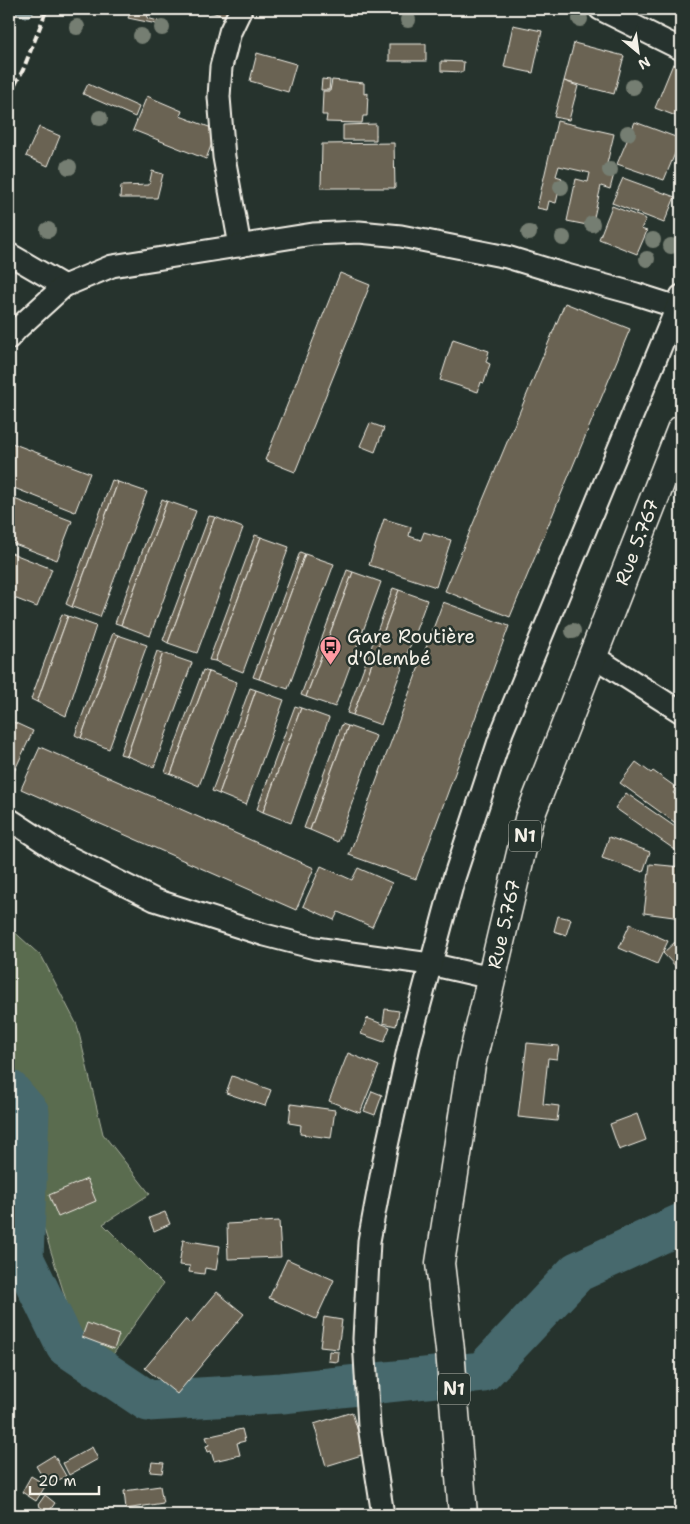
<svg xmlns="http://www.w3.org/2000/svg" width="690" height="1524" font-family="'Shantell Sans',sans-serif">
<rect width="100%" height="100%" fill="#26332d"/>
<filter id="ink" filterUnits="userSpaceOnUse"><feTurbulence type="fractalNoise" baseFrequency=".02" numOctaves="2"/><feDisplacementMap in="SourceGraphic" scale="10" xChannelSelector="R" yChannelSelector="G"/><feConvolveMatrix kernelMatrix="1 2 1 2 8 2 1 2 1" color-interpolation-filters="sRGB"/></filter>
<g filter="url(#ink)">
<polygon fill="#5a6c4f" stroke="#a7ae9c" points="9,927 42,957 77,1025 103,1134 150,1194 103,1224 163,1284 92,1384 9,1116"/>
<g fill="none" stroke-linecap="round" stroke-linejoin="round">
<path stroke="#8c9f9e" stroke-width="7" d="M15,9c6,4 13,9 17,0"/>
<polyline stroke="#47696d" stroke-width="41" points="9,1090 29,1113 23,1258 66,1346 148,1401 282,1393 483,1372 577,1272 681,1224"/>
</g>
<g fill="#6b6453" stroke="#f4f1e8">
<polygon points="132,9 150,9 147,18 158,21 157,24 128,18"/>
<polygon points="202,9 228,9 224,16"/>
<polygon points="513,25 542,31 533,73 504,67"/>
<polygon points="574,43 624,56 614,94 564,81"/>
<rect x="389" y="44" width="37" height="17"/>
<polygon points="257,53 296,64 288,92 250,81"/>
<polygon points="441,61 464,62 463,72 441,71"/>
<polygon points="673,64 681,67 681,118 655,108"/>
<polygon points="322,79 330,80 329,90 321,90"/>
<polygon points="332,80 364,83 364,94 368,93 367,116 363,116 362,123 326,122 327,115 322,115 323,91 330,91"/>
<polygon points="564,81 578,86 569,120 554,117"/>
<polygon points="88,84 139,107 135,117 83,94"/>
<polygon points="147,96 182,111 180,116 217,130 206,159 133,130"/>
<polygon points="557,121 614,134 605,172 614,174 610,189 601,186 592,226 567,221 576,179 588,182 590,173 559,166 556,176 562,178 556,203 549,201 547,210 537,208"/>
<polygon points="635,122 681,139 664,180 617,164"/>
<polygon points="376,124 376,140 343,140 343,125"/>
<polygon points="39,127 60,136 48,166 26,156"/>
<polygon points="394,143 395,188 321,188 322,144"/>
<polygon points="152,171 163,174 157,198 120,198 121,186 149,185"/>
<polygon points="623,178 675,197 664,223 612,203"/>
<polygon points="612,206 646,219 641,229 647,231 637,254 599,239"/>
<polygon points="340,273 370,285 295,472 265,460"/>
<polygon points="565,303 630,329 510,617 445,591"/>
<polygon points="453,339 489,351 486,362 490,364 484,383 481,382 478,392 440,380"/>
<polygon points="370,423 384,428 375,452 360,446"/>
<polygon points="9,442 90,473 75,512 9,486"/>
<polygon points="112,480 118,482 72,607 66,604"/>
<polygon points="118,482 147,492 100,617 72,607"/>
<polygon points="9,497 72,521 57,560 9,542"/>
<polygon points="162,499 167,501 121,625 115,623"/>
<polygon points="167,501 196,511 150,636 121,625"/>
<polygon points="209,516 215,517 168,643 163,640"/>
<polygon points="215,517 243,528 197,653 168,643"/>
<polygon points="384,519 411,527 409,536 421,540 424,532 451,540 436,587 369,565"/>
<polygon points="255,535 261,537 215,661 209,660"/>
<polygon points="261,537 289,547 243,672 215,661"/>
<polygon points="9,552 52,569 37,607 9,596"/>
<polygon points="300,552 305,554 259,679 253,677"/>
<polygon points="305,554 334,564 288,689 259,679"/>
<polygon points="347,570 353,572 306,697 301,695"/>
<polygon points="353,572 381,582 335,707 306,697"/>
<polygon points="393,588 399,590 353,715 347,713"/>
<polygon points="399,590 427,600 381,725 353,715"/>
<polygon points="443,602 509,626 416,879 349,855"/>
<polygon points="62,614 68,616 37,702 31,699"/>
<polygon points="68,616 96,626 66,716 37,702"/>
<polygon points="113,633 118,635 81,738 75,735"/>
<polygon points="118,635 147,645 109,749 81,738"/>
<polygon points="157,651 163,653 127,756 120,754"/>
<polygon points="163,653 192,663 154,767 127,756"/>
<polygon points="203,670 209,672 171,774 165,772"/>
<polygon points="209,672 237,682 199,786 171,774"/>
<polygon points="250,688 256,690 219,794 212,791"/>
<polygon points="256,690 284,700 246,805 219,794"/>
<polygon points="295,706 301,708 263,812 257,809"/>
<polygon points="301,708 329,718 291,823 263,812"/>
<polygon points="9,720 33,731 12,776 9,775"/>
<polygon points="342,724 348,726 310,830 304,828"/>
<polygon points="348,726 376,736 338,842 310,830"/>
<polygon points="40,747 314,868 296,910 21,789"/>
<polygon points="636,762 651,773 653,771 677,788 673,793 681,799 681,827 620,783"/>
<polygon points="626,793 681,831 681,854 615,808"/>
<polygon points="609,837 650,852 643,872 602,858"/>
<polygon points="650,864 681,867 681,918 644,913"/>
<polygon points="321,866 352,880 358,868 392,883 372,927 338,912 334,920 303,906"/>
<polygon points="558,916 571,919 566,935 554,931"/>
<polygon points="630,924 668,941 657,964 619,948"/>
<polygon points="675,942 681,949 681,972 663,953"/>
<polygon points="385,1009 399,1011 396,1026 383,1023"/>
<polygon points="367,1018 390,1027 384,1042 361,1034"/>
<polygon points="527,1043 559,1046 557,1059 548,1058 543,1104 559,1106 557,1121 518,1117"/>
<polygon points="348,1053 379,1066 360,1113 329,1101"/>
<polygon points="232,1076 271,1090 265,1106 226,1093"/>
<polygon points="372,1091 382,1095 375,1115 364,1111"/>
<polygon points="291,1104 335,1110 331,1138 300,1134 301,1125 289,1123"/>
<polygon points="637,1114 646,1140 619,1150 610,1124"/>
<polygon points="87,1179 96,1201 58,1217 49,1195"/>
<polygon points="165,1212 170,1224 154,1231 149,1218"/>
<polygon points="279,1221 281,1257 228,1259 227,1224"/>
<polygon points="183,1240 220,1246 216,1270 205,1268 204,1274 189,1272 190,1266 179,1265"/>
<polygon points="287,1259 334,1280 316,1319 269,1298"/>
<polygon points="217,1292 244,1314 177,1394 145,1368 186,1319 191,1323"/>
<polygon points="324,1317 342,1320 338,1349 320,1347"/>
<polygon points="87,1323 119,1335 114,1349 82,1337"/>
<polygon points="329,1351 339,1352 338,1362 328,1361"/>
<polygon points="352,1412 365,1454 326,1466 314,1424"/>
<polygon points="242,1429 245,1441 237,1443 240,1455 214,1461 211,1451 208,1452 206,1446 209,1445 206,1437"/>
<polygon points="92,1447 98,1459 69,1475 63,1463"/>
<polygon points="54,1455 66,1476 48,1486 36,1466"/>
<polygon points="152,1462 164,1463 162,1473 150,1472"/>
<polygon points="31,1476 46,1485 36,1501 22,1492"/>
<polygon points="160,1486 163,1503 126,1509 124,1491"/>
<polygon points="45,1495 55,1503 48,1513 38,1505"/>
</g>
<g fill="none" stroke-linecap="round" stroke-linejoin="round">
<defs>
<g id="minor">
<polyline points="600,9 681,49"/>
<polyline points="240,246 224,157 219,97 221,67 230,32 241,9"/>
<polyline points="9,254 64,286"/>
<polyline points="9,338 17,329 64,286 112,266 313,234 359,232 401,236 507,257 563,274 636,294 677,307 681,296"/>
<polyline points="593,656 681,712"/>
<polyline points="9,819 61,853 155,900 265,935 315,948 430,964 491,978"/>
<polyline points="383,1515 369,1426 364,1339 369,1241 386,1150 410,1041 454,878 502,732 677,307"/>
</g>
<polyline id="trunk" points="463,1515 450,1350 440,1263 471,1065 529,819 681,430"/>
</defs>
<use href="#minor" stroke="#f4f1e8" stroke-width="25"/>
<use href="#trunk" stroke="#f4f1e8" stroke-width="31"/>
<use href="#minor" stroke="#26332d" stroke-width="21"/>
<use href="#trunk" stroke="#26332d" stroke-width="28"/>
<polyline stroke="#f4f1e8" stroke-width="4" stroke-dasharray="8 4" stroke-linecap="butt" points="9,96 23,70 47,9"/>
</g>
<g fill="#757e72">
<circle cx="580" cy="19" r="8"/>
<circle cx="408" cy="20" r="8"/>
<circle cx="77" cy="27" r="8"/>
<circle cx="162" cy="28" r="8"/>
<circle cx="141" cy="36" r="8"/>
<circle cx="633" cy="87" r="8"/>
<circle cx="100" cy="118" r="8"/>
<circle cx="628" cy="133" r="8"/>
<circle cx="69" cy="167" r="8"/>
<circle cx="610" cy="170" r="8"/>
<circle cx="561" cy="187" r="8"/>
<circle cx="592" cy="224" r="8"/>
<circle cx="48" cy="230" r="8"/>
<circle cx="529" cy="233" r="8"/>
<circle cx="563" cy="238" r="8"/>
<circle cx="653" cy="240" r="8"/>
<circle cx="671" cy="246" r="8"/>
<circle cx="647" cy="259" r="8"/>
<circle cx="573" cy="631" r="8"/>
</g>
</g>
<defs>
<symbol id="bus-pin" viewBox="-11 -11 22 30"><path d="M0 17L-7.5 6A9.5 9.5 0 1 1 7.5 6Z" fill="#ff9aa2" stroke="#26332d"/><path d="M-5-6H5V4H4V6H2V4H-2V6H-4V4H-5ZM-3.5-4V0h7V-4ZM-3.5 1.2v1.5H-2V1.2ZM2 1.2v1.5H3.5V1.2Z" fill="#111"/></symbol>
</defs>
<g fill-rule="evenodd">
<use href="#bus-pin" x="318" y="634" width="25" height="34"/>
</g>
<g text-anchor="middle" dominant-baseline="central" stroke-width="5" stroke-linejoin="round" paint-order="stroke">
<g fill="#26332d" stroke="#b6b8b0" stroke-width="1">
<rect x="509" y="820.5" width="32" height="31" rx="4"/>
<rect x="438" y="1373.5" width="32" height="31" rx="4"/>
</g>
<g font-size="18" font-weight="bold" fill="#f4f1e8">
<text x="525" y="836">N1</text>
<text x="454" y="1389">N1</text>
</g>
<g font-size="19" fill="#f4f1e8" stroke="#26332d">
<text transform="translate(637 542) rotate(-69)">Rue 5.767</text>
<text transform="translate(504 924) rotate(-77)">Rue 5.767</text>
</g>
<g font-size="19" fill="#f4f1e8" stroke="#26332d" text-anchor="start">
<text x="347" y="636">Gare Routière<tspan x="347" dy="22">d'Olembé</tspan></text>
</g>
</g>
<rect width="690" height="1524" fill="none" stroke="#26332d" stroke-width="30"/>
<rect x="15" y="15" width="660" height="1494" fill="none" stroke="#f4f1e8" stroke-width="2" filter="url(#ink)"/>
<g transform="translate(638 52) rotate(151)" stroke="#26332d" stroke-width="4" paint-order="stroke">
<path d="M0-4L9 19L0 12L-9 19Z" fill="#f4f1e8"/>
<text y="-8" font-size="14" font-weight="bold" text-anchor="middle" fill="#f4f1e8">N</text>
</g>
<path d="M30 1486v8h69v-8" fill="none" stroke="#f4f1e8" stroke-width="2.5"/>
<text x="38" y="1486" font-size="15" fill="#f4f1e8" stroke="#26332d" stroke-width="4" paint-order="stroke">20 m</text>
</svg>
